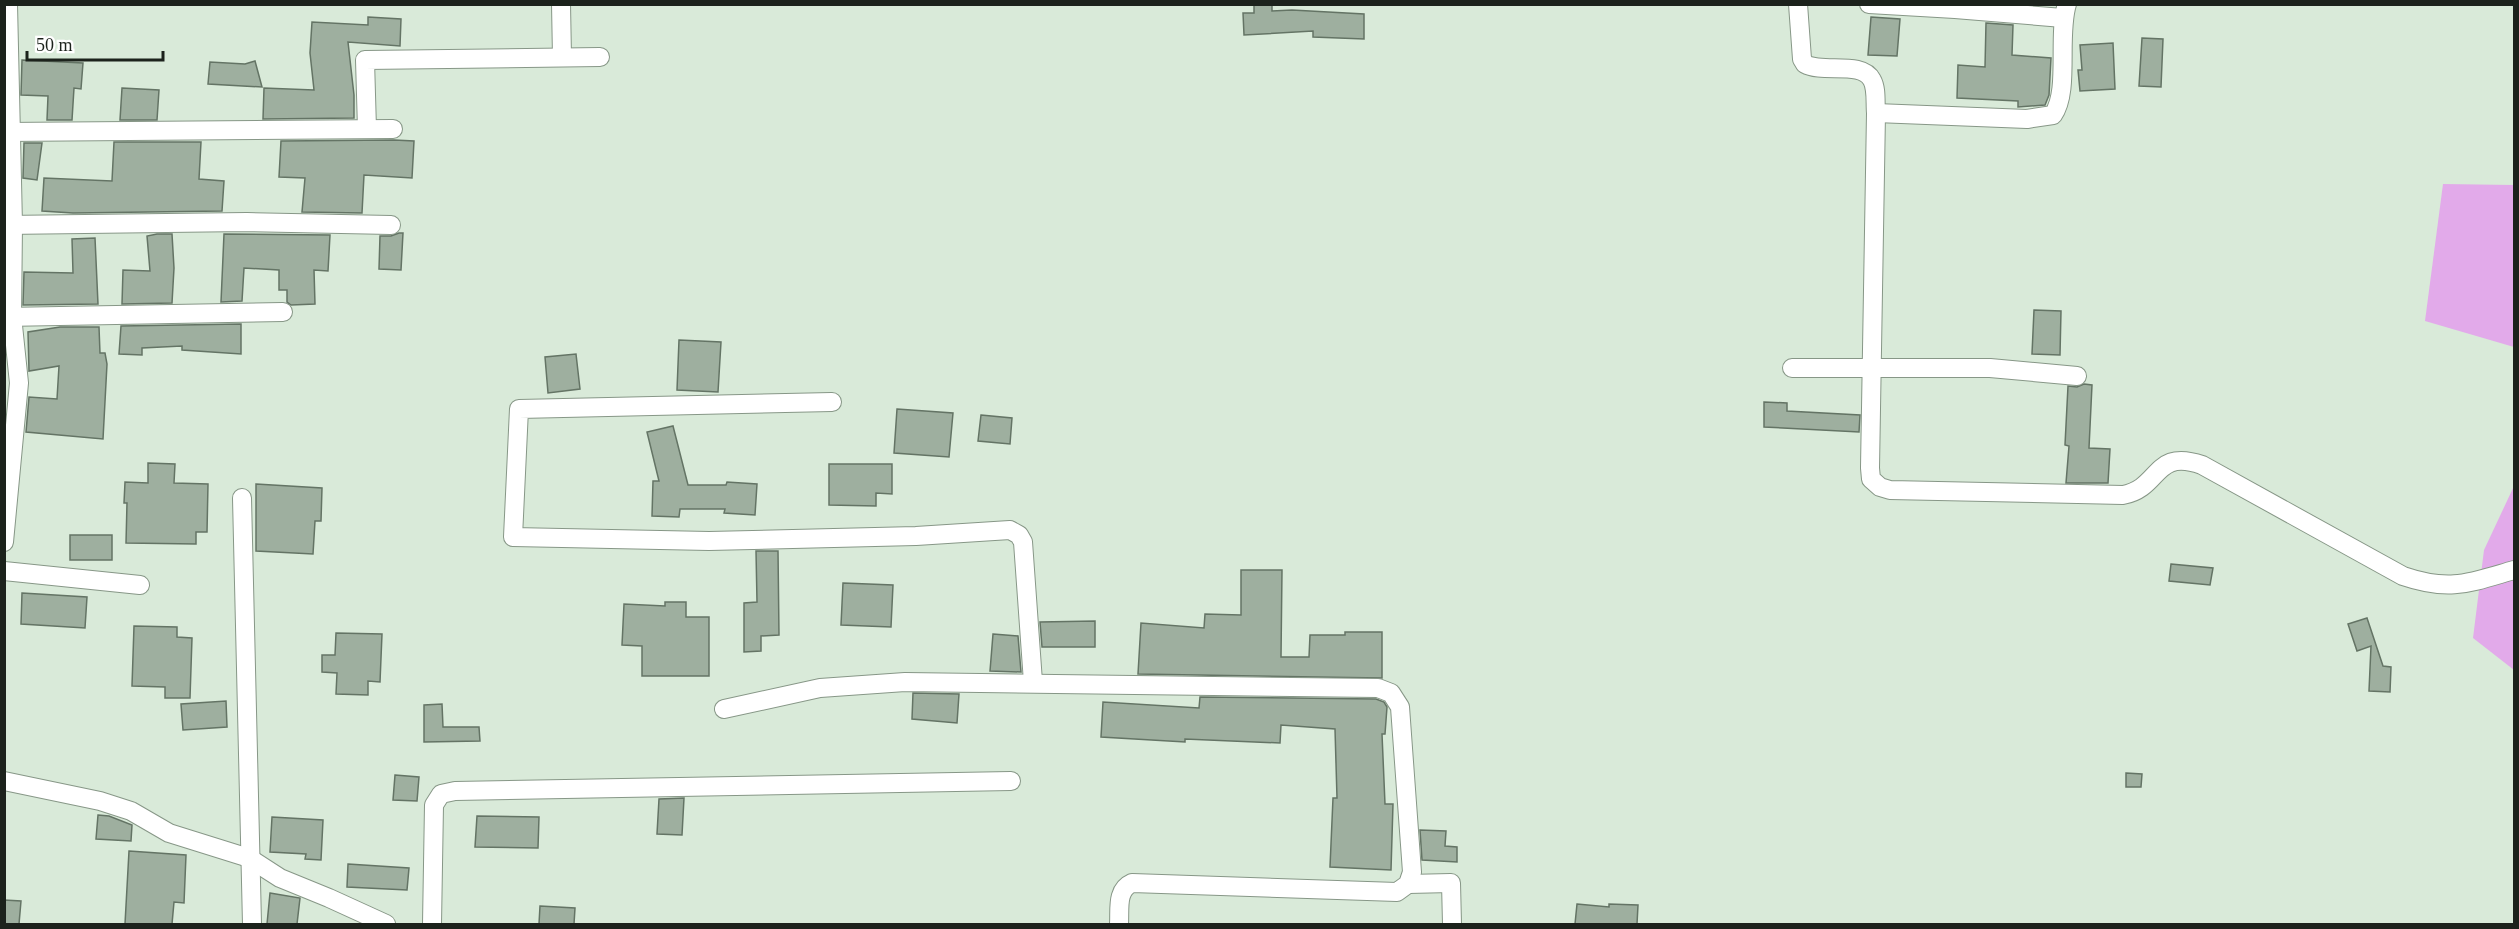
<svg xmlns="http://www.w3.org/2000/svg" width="2519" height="929" font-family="Georgia,serif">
<rect width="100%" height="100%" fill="#d9ead9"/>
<g fill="#e2aaea">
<polygon points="2443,184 2514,185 2514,347 2425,321"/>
<polygon points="2514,486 2514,670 2473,638 2484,550"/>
</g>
<g fill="#9eaf9f" stroke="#647465" stroke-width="1.5">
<polygon points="1254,4 1272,4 1272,11 1292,10 1364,14 1364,39 1313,37 1313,31 1244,35 1243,13 1254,13"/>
<polygon points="368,17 401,19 400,46 348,42 354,95 354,118 263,119 264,88 314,90 310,53 312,22 368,25"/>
<polygon points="1871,17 1900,19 1897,56 1868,55"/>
<polygon points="1986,23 2013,25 2012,55 2051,58 2049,95 2045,105 2018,107 2018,101 1957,98 1958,65 1985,67"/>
<polygon points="2142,38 2163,39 2161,87 2139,86"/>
<polygon points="2113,43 2115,89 2080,91 2078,70 2082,70 2080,45"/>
<polygon points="22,60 83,63 81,89 74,88 72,120 47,120 48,96 21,95"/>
<polygon points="255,61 262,87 208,84 210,62 245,64"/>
<polygon points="122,88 159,90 157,120 120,120"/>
<polygon points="394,140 414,141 412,178 364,175 362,213 302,212 305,178 279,177 281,141"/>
<polygon points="114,142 201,142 199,179 224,181 222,211 73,213 42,211 44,178 112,181"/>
<polygon points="24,143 42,143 37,180 23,178"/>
<polygon points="399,233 403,233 401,270 379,269 380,236 391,236"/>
<polygon points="157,234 172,234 174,268 172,303 122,304 123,270 150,271 147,236"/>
<polygon points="224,234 330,235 328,271 314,270 315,304 291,305 287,302 287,290 279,290 279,270 244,268 242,301 221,302"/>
<polygon points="95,238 98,304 23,305 24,272 73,273 72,239"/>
<polygon points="2034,310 2061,311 2060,355 2032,354"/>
<polygon points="241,324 241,354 182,350 182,346 142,348 142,355 119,354 121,326"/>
<polygon points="60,327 99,327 100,353 105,353 107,364 103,439 26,432 29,397 57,399 59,366 29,371 28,332"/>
<polygon points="679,340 721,342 718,392 677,390"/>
<polygon points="576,354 580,389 548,393 545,357"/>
<polygon points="2084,384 2092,385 2089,448 2110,449 2108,483 2066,483 2069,446 2065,445 2068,386 2077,387"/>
<polygon points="1764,402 1787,403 1787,411 1860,415 1859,432 1764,427"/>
<polygon points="897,409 953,413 949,457 894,453"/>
<polygon points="981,415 1012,418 1010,444 978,441"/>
<polygon points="673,426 688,485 726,485 727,482 757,484 755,515 724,513 725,509 680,509 679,517 652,516 653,481 659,481 647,432"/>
<polygon points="148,463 175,464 174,483 208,484 207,532 196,532 196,544 126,543 127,503 124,503 125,482 148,483"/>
<polygon points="829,464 892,464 892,494 876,493 876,506 829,505"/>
<polygon points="256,484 322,488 321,521 315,521 313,554 256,551"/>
<rect x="70" y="535" width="42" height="25"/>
<polygon points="756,551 778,551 779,635 761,636 761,651 744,652 744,603 757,602"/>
<polygon points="2171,564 2213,568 2210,585 2169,581"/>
<polygon points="1241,570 1282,570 1281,657 1309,657 1310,635 1345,635 1345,632 1382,632 1382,678 1138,674 1141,623 1204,628 1205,614 1241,615"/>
<polygon points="843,583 893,585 891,627 841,625"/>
<polygon points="22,593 87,597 85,628 21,624"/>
<polygon points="665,602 686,602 686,617 709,617 709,676 642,676 642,646 622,645 624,604 665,606"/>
<polygon points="2367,618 2383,666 2391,667 2390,692 2369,691 2371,646 2357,651 2348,624"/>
<polygon points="1095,621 1095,647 1042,647 1040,622"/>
<polygon points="134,626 177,627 177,637 192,638 190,698 165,698 165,687 132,686"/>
<polygon points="336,633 382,634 380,682 368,681 368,695 336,694 337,673 322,672 322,655 335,655"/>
<polygon points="993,634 1018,636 1021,672 990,671"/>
<polygon points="913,693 959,694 957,723 912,719"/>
<polygon points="1200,697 1376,699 1384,702 1387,707 1385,734 1382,734 1385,804 1393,804 1391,870 1330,867 1333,798 1337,798 1335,729 1281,725 1280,743 1185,739 1185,742 1101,737 1103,702 1199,708"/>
<polygon points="226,701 227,727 183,730 181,704"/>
<polygon points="442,704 443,727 479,727 480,741 424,742 424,705"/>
<polygon points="2126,773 2142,774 2141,787 2126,787"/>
<polygon points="395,775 419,777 417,801 393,800"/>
<polygon points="684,798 682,835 657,834 659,799"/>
<polygon points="98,815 109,816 132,825 131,841 96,839"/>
<polygon points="477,816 539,817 538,848 475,847"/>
<polygon points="272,817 323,820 321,860 305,859 306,854 270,852"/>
<polygon points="1420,830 1446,831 1445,846 1457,847 1457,862 1422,860"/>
<polygon points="129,851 186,855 184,903 174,902 172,924 125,924"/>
<polygon points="348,864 409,868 407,890 347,887"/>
<polygon points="270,893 300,898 297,924 267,924"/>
<polygon points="4,900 21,901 19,924 4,924"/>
<polygon points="1577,904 1609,907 1609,904 1638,905 1637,924 1575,924"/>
<polygon points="540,906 575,908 574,924 539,924"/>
</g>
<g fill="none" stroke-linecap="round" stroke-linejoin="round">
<defs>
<g id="minor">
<polyline points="561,4 562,57"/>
<path d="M1798,4l4,55 3,5c18,10 57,-4 67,16 5,9 3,23 4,33l-6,355 1,11 9,8 10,3 233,5c38,-7 30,-47 79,-30l201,111c47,16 66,7 111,-6"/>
<polyline points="1869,4 1955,9 2063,18"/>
<path d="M1876,113l151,6 26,-4c17,-24 4,-79 14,-111"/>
<polyline points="367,129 365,60 600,57"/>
<polyline points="4,132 393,129"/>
<polyline points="4,225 247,222 391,225"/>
<polyline points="4,317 283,312"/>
<polyline points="1792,368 1990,368 2077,376"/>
<polyline points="832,402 519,409 513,537 709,541 916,536 1010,530 1019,535 1023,542 1033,682"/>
<polyline points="242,498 252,924"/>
<polyline points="4,542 19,383 12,316 13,225 8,4"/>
<polyline points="4,571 140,585"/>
<path d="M724,709l96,-21 85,-6 473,6 13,5 9,14 12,165 -4,12 -11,8 -265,-9c-16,7 -12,26 -13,41"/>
<polyline points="4,781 100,801 131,811 169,833 249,858 280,878 329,898 386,924"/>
<polyline points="1408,884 1451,883 1452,924"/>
<polyline points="432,924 434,805 441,794 455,791 1011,781"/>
</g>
</defs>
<use href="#minor" stroke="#879787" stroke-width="20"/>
<use href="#minor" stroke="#fff" stroke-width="18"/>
</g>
<rect width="2519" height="929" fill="none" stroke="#1c221c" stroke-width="12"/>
<path d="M27 51v9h136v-9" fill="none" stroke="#1c221c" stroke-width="3"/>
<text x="36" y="51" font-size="18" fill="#1c221c" stroke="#ffffff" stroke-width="4.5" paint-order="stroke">50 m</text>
</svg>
